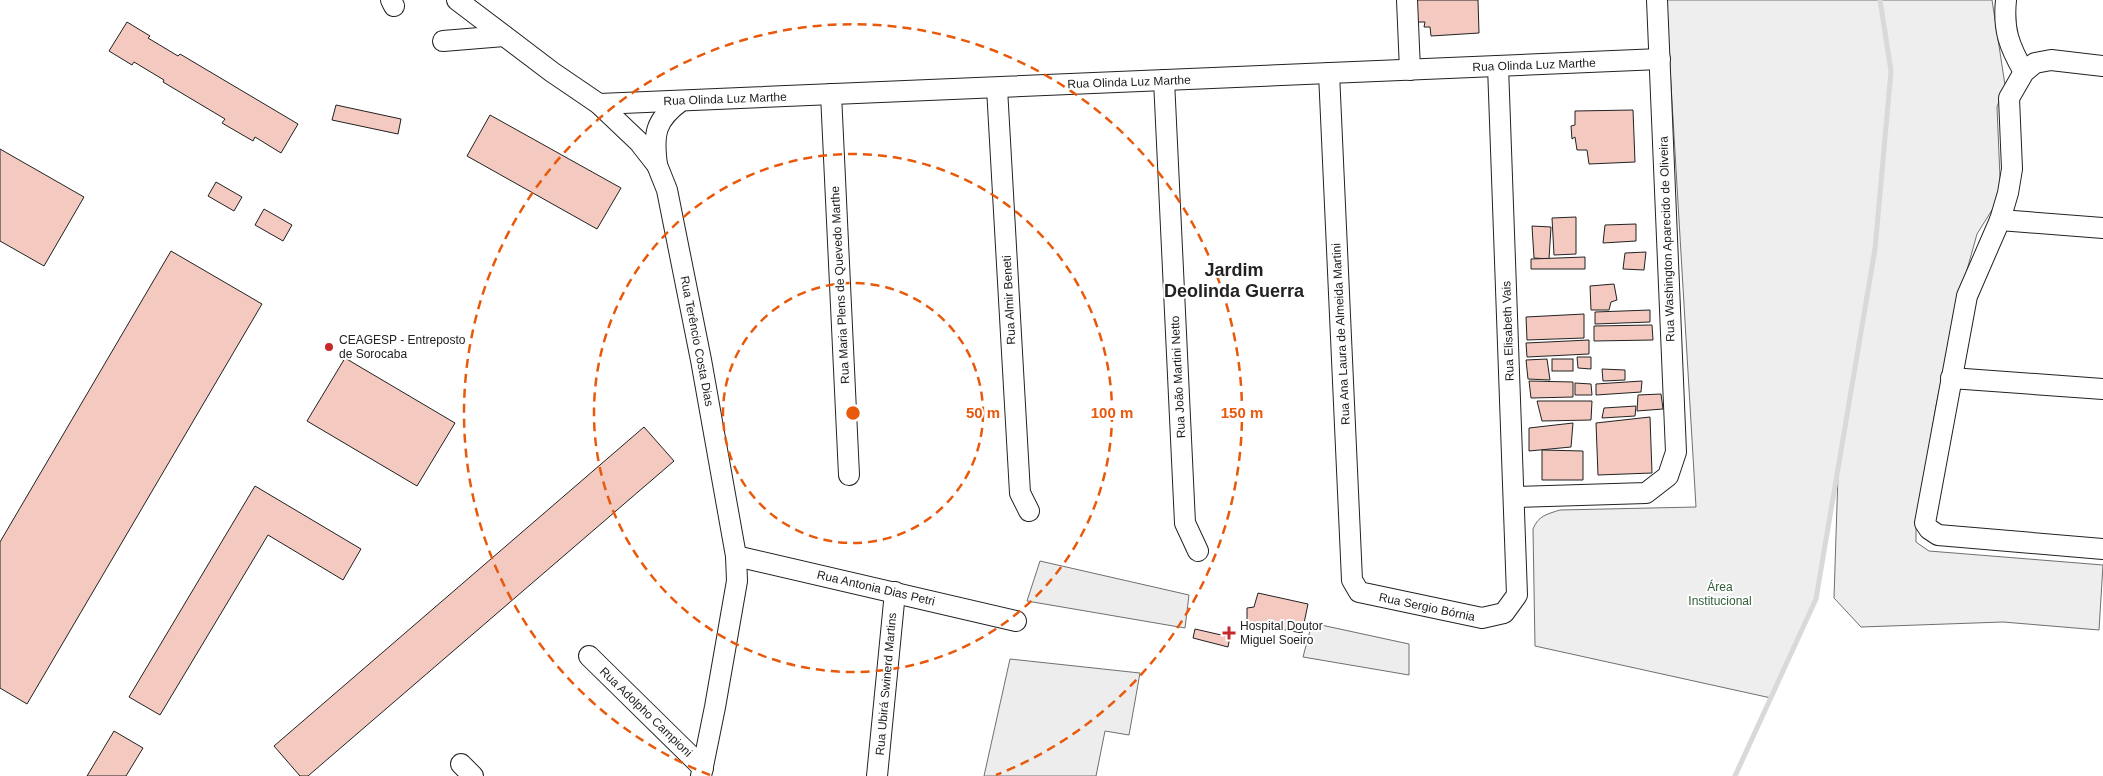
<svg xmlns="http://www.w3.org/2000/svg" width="2103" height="776" font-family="Arial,sans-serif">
<rect width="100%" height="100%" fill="#fff"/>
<path fill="#eee" stroke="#6f6f6f" d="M1666,0h326l13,85 -8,22 3,71 -3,24 -20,32 -22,79 -19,93 -20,120v16l13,9 174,14 -4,65 -96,-8 -142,5 -27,-29 4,-124 -22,125 -45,99 -236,-52 -2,-117c5,-13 14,-15 27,-19l136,-3z"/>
<g fill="#ededed" stroke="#6f6f6f">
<polygon points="1040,561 1189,595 1185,628 1027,601"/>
<polygon points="1312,623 1409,644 1409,675 1303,657"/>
<polygon points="1010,659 1140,673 1129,735 1105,731 1096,776 984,776"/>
</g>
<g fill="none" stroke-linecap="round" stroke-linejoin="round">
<polyline stroke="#d9d9d9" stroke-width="5" points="1735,776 1816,599 1875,249 1891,71 1880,0"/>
</g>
<g fill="#f3c9c0" stroke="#222">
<polygon points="1417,0 1478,0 1479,33 1431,36 1430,27 1424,27 1425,22 1417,22"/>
<polygon points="127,22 150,36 148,38 178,56 180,54 298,124 281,153 255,137 253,141 222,123 225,119 163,82 164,80 134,62 132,65 109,51"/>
<polygon points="336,105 401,119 398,134 332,120"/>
<polygon points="1633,110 1635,162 1589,164 1587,150 1577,150 1575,137 1572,139 1571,126 1575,125 1575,111"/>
<polygon points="490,115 621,188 597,229 467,156"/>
<polygon points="0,149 84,197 44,266 0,241"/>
<polygon points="216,182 242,197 234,211 208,196"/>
<polygon points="264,209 292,225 283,241 255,225"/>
<polygon points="1576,217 1576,254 1554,255 1552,218"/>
<polygon points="1636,224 1636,241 1603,243 1605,225"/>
<polygon points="1532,226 1551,227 1549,259 1534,258"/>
<polygon points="171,251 262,304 27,704 0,688 0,542"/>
<polygon points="1646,252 1644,270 1623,269 1625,253"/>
<polygon points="1585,257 1585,269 1531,269 1531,259"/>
<polygon points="1614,284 1617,300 1611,302 1609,310 1591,310 1590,286"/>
<polygon points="1650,310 1650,322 1595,324 1595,312"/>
<polygon points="1584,314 1584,338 1527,340 1526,317"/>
<polygon points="1652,325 1653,340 1594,341 1594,326"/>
<polygon points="1589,340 1589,354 1527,357 1526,343"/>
<polygon points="1577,357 1591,357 1591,369 1578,368"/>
<polygon points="345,358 455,423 417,486 307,421"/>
<polygon points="1547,359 1550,380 1528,379 1526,360"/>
<rect x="1552" y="359" width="21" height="12"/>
<polygon points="1602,369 1625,370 1625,380 1603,381"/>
<polygon points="1529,381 1573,382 1573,397 1531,398"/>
<polygon points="1642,381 1641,392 1596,395 1596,384"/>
<polygon points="1575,383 1591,384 1592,395 1575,395"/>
<polygon points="1661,394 1663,409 1637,411 1638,395"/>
<polygon points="1537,401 1592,401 1591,420 1542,421"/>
<polygon points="1636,406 1635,416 1602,418 1604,408"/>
<polygon points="1650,417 1652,473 1598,475 1596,423"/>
<polygon points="1573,423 1571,447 1529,451 1529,428"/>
<polygon points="644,427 674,461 308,776 300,776 274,746"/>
<polygon points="1542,450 1583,451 1583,480 1542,480"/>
<polygon points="255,486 361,549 343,580 268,535 160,715 129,697"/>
<polygon points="1258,593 1308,604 1302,633 1247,623 1247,608 1254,607"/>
<polygon points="1195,629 1230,637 1228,647 1193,638"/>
<polygon points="114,731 143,748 126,776 87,776"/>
</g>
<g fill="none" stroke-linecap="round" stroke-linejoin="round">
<defs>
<g id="minor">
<polyline points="391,0 394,6"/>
<polyline points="457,0 552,72 599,104 639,142 657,165 667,190 701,360 736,556 737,581 715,707 701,776"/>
<polyline points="1407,0 1410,70"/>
<path d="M2006,0c-3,30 3,46 18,72"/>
<polyline points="443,41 504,36"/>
<polyline points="2103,66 2051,60 2035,63 2024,72 2009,98 2012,169 2008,193 2000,220 1967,296 1925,523 1929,529 1938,535 2103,549"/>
<polyline points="1329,73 1352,580 1359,592 1482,618 1504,613 1517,595 1498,66"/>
<polyline points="1164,80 1185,523 1198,551"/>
<polyline points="997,88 1020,493 1029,511"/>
<polyline points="831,94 849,475"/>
<polyline points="599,104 1660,59"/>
<path d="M657,165c-4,-31 -2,-45 24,-64"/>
<polyline points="2000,220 2103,228"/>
<polyline points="1951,378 2103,389"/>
<polyline points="1514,497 1646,493 1668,476 1676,452 1657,0"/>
<polyline points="736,556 1016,621"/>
<polyline points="589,656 703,768"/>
<polyline points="461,764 473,776"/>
<polyline points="877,776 895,592"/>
</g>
</defs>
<use href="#minor" stroke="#222" stroke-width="22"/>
<use href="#minor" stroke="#fff" stroke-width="20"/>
</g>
<g fill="none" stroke="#e8590c" stroke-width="2.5" stroke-dasharray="9 6">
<circle cx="853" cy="413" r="130"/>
<circle cx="853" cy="413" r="259"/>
<path d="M710 775A389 389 0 1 1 996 775"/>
</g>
<g fill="#c62828" stroke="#fff" stroke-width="2">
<circle cx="329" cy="347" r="5"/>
<path d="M1226.5 625.5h5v5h5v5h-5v5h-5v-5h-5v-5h5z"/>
</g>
<g text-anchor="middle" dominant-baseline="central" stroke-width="4" stroke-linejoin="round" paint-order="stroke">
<g font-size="12" fill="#222" stroke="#fff">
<text transform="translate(1534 65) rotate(-2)">Rua Olinda Luz Marthe</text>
<text transform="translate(1129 82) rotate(-2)">Rua Olinda Luz Marthe</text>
<text transform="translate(725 99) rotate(-2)">Rua Olinda Luz Marthe</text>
<text transform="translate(1667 239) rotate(-92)">Rua Washington Aparecido de Oliveira</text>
<text transform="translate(840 285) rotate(-93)">Rua Maria Plens de Quevedo Marthe</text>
<text transform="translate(1009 300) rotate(-93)">Rua Almir Beneti</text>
<text transform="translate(1508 331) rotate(-92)">Rua Elisabeth Vais</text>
<text transform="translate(1341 334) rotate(-93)">Rua Ana Laura de Almeida Martini</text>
<text transform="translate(697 341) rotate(79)">Rua Terêncio Costa Dias</text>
<text transform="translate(1178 377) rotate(-93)">Rua João Martini Netto</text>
<text transform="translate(876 588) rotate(13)">Rua Antonia Dias Petri</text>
<text transform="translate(1427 607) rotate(12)">Rua Sergio Bórnia</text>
<text transform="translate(886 684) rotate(-85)">Rua Ubirá Swinerd Martins</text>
<text transform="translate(646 712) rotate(44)">Rua Adolpho Campioni</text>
</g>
<g font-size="12" fill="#222" stroke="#fff" text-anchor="start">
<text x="339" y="340">CEAGESP - Entreposto<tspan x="339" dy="14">de Sorocaba</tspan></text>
<text x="1240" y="626">Hospital Doutor<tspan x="1240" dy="14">Miguel Soeiro</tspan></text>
</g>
<g font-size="12" fill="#2f5e38" stroke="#fff">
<text x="1720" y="587">Área<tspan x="1720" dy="14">Institucional</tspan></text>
</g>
<g font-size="18" font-weight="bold" fill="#222" stroke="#fff">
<text x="1234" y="270">Jardim<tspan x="1234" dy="21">Deolinda Guerra</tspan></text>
</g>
</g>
<circle cx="853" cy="413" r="8" fill="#e8590c" stroke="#fff" stroke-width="2.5"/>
<g font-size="15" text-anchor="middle" font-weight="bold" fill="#e8590c" stroke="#fff" stroke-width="4" stroke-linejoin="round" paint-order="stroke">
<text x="983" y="418">50 m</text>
<text x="1112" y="418">100 m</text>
<text x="1242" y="418">150 m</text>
</g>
</svg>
